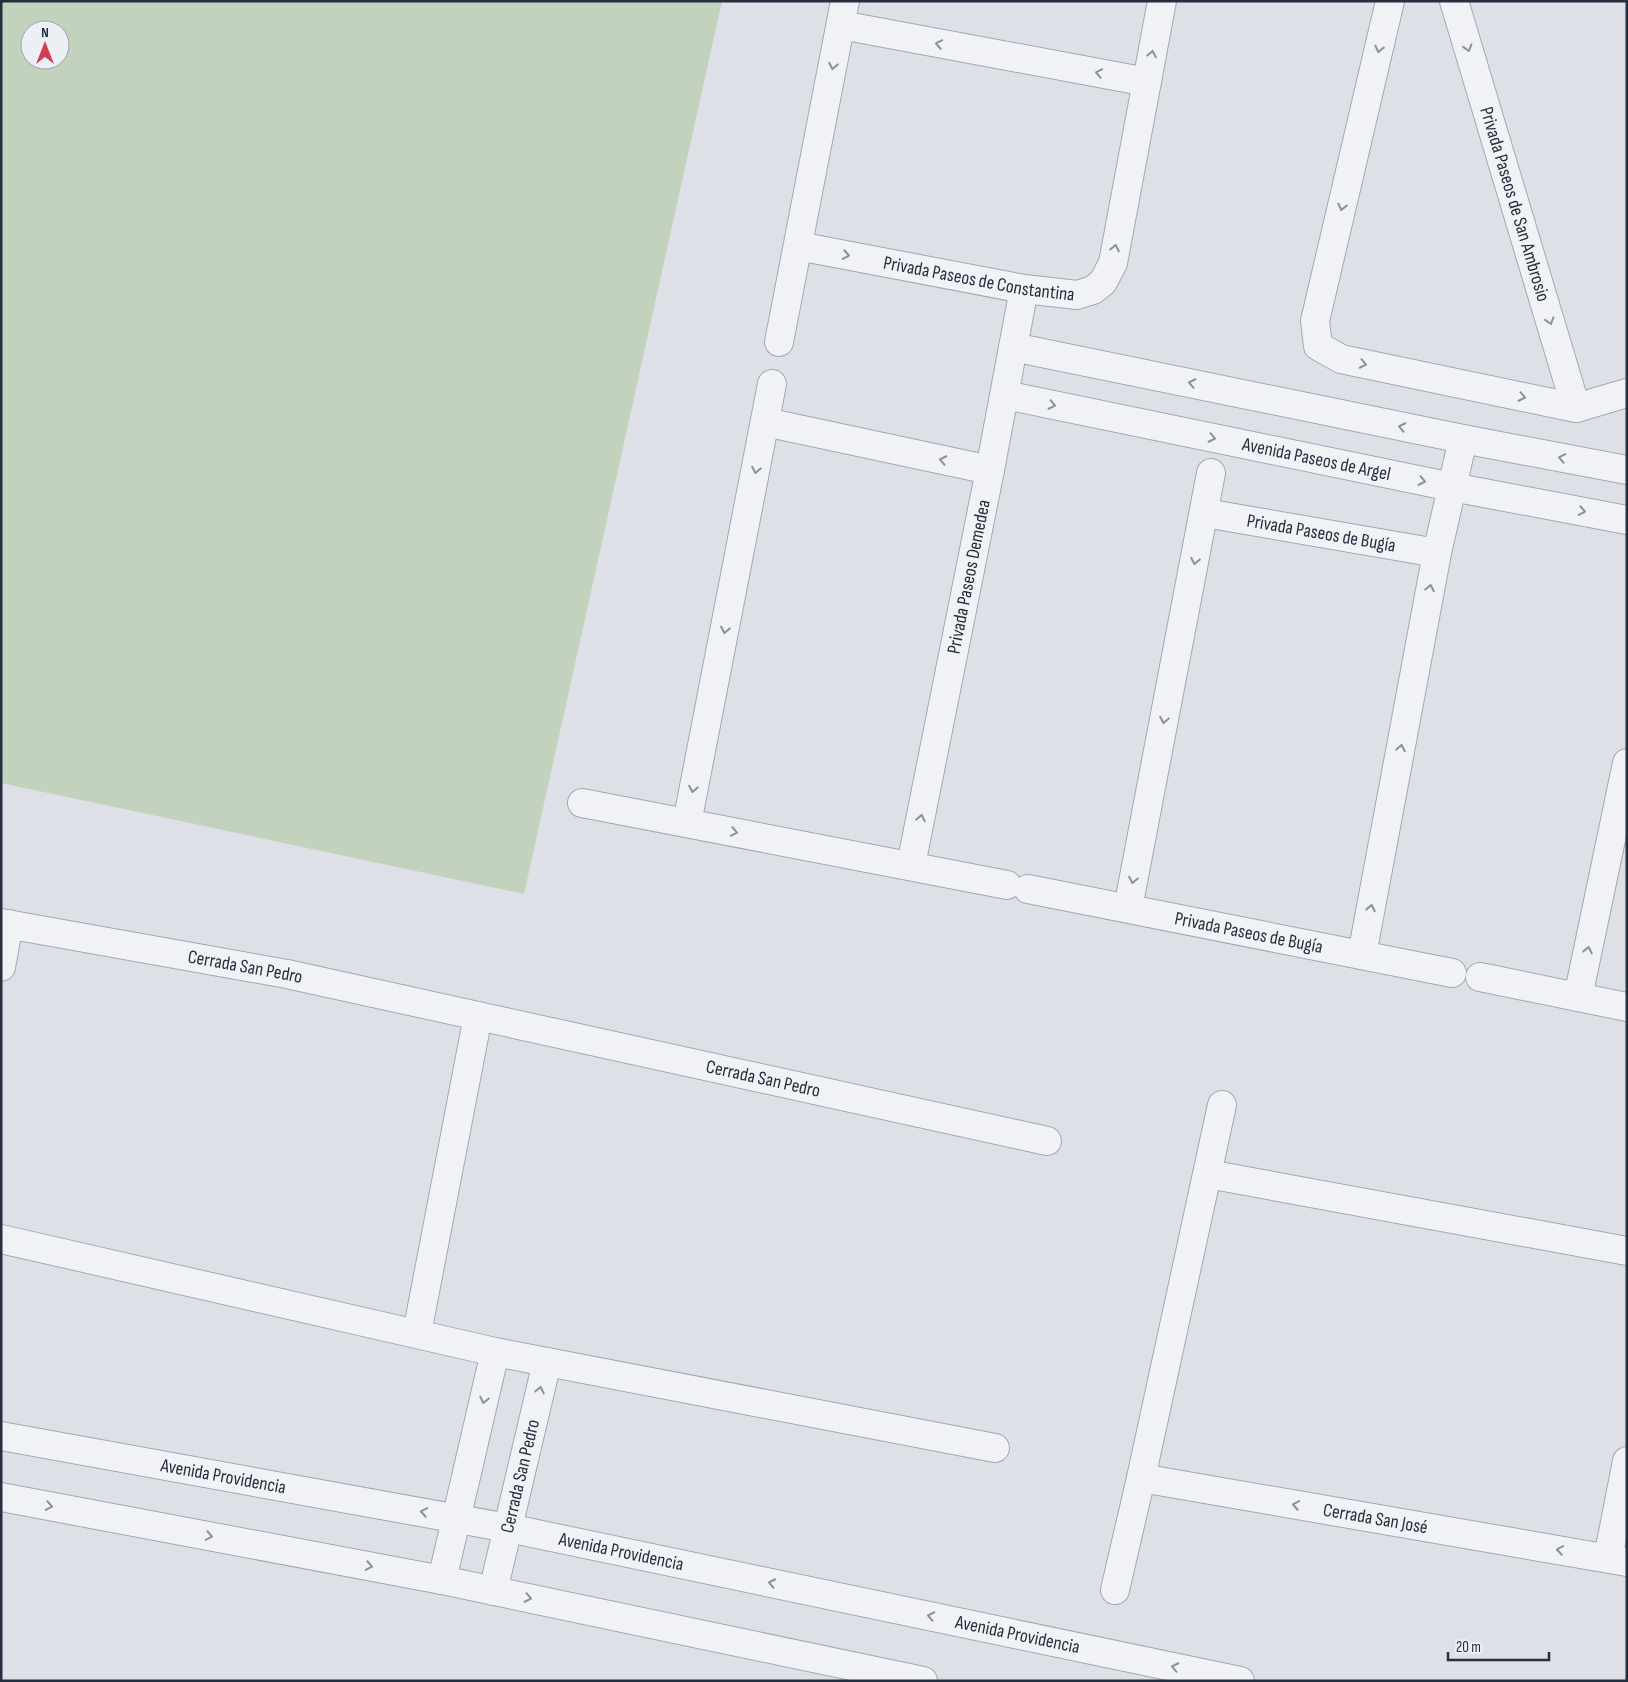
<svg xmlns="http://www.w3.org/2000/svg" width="1628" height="1682" font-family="'Sofia Sans Condensed',sans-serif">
<rect width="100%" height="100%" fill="#dde1e7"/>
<path fill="#c3d2bd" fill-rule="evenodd" d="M1,1h721l-198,893 -523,-111zM30,30h30v30h-30z"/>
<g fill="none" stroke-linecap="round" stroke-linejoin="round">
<defs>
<g id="minor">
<polyline points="1390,1 1315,321 1318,346 1341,359 1576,408 1627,393"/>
<path id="s1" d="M1454,1l122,407"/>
<polyline points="841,25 1147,82"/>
<path id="s2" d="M798,246l226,43 53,6 16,-5 10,-8 10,-19 49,-262"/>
<polyline points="779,342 845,1"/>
<polyline points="1013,347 1463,439 1627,470"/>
<path id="s3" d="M1005,395l447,92 175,33"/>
<polyline points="765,422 990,470"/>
<path id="s4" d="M1205,513l232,40"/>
<polyline points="582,803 1007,885"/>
<polyline points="687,823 772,384"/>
<path id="s5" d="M911,865l79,-395 34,-181"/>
<path id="s6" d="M1028,889l424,84"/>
<polyline points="1128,908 1211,473"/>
<path id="s7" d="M1,923l286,51 760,167"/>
<polyline points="1362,955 1437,553 1463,439"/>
<polyline points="1,967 9,924"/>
<polyline points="1480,977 1627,1007"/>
<polyline points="1578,997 1627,763"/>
<polyline points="1208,1174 1627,1251"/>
<polyline points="1,1239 495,1352 995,1448"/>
<polyline points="417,1333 478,1016"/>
<path id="s8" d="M1,1436l507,92 732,153"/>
<path id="s9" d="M1141,1478l486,84"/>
<polyline points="1,1497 442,1580 923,1681"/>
<polyline points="1608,1558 1627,1461"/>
<polyline points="442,1580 495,1352"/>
<polyline points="1115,1590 1141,1478 1222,1105"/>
<path id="s10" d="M493,1591l54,-229"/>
</g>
</defs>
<use href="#minor" stroke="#a2a8b1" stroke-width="30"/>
<use href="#minor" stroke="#f0f2f6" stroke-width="28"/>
</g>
<defs><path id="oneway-chevron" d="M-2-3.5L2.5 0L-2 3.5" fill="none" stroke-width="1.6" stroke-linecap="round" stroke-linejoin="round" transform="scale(1.25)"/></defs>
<g stroke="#8b909a">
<use href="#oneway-chevron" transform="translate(939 44) rotate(-169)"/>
<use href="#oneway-chevron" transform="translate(1468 48) rotate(73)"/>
<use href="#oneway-chevron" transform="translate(1379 49) rotate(103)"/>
<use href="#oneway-chevron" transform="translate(1152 54) rotate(-79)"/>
<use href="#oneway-chevron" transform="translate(833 66) rotate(101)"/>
<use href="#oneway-chevron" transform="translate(1099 73) rotate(-169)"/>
<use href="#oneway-chevron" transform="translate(1342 207) rotate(103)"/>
<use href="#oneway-chevron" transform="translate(1115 248) rotate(-79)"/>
<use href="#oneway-chevron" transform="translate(846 255) rotate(11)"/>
<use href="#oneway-chevron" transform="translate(1550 321) rotate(73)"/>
<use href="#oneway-chevron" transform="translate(1363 364) rotate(12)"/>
<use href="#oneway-chevron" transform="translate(1192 383) rotate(-168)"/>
<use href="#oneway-chevron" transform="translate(1522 397) rotate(12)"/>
<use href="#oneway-chevron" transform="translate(1052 405) rotate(12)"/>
<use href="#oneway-chevron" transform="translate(1402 427) rotate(-168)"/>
<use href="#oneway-chevron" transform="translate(1212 438) rotate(12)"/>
<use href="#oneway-chevron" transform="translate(1562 458) rotate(-169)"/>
<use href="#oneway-chevron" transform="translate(943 460) rotate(-168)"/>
<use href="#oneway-chevron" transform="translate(756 470) rotate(101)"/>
<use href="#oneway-chevron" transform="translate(1422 481) rotate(12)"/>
<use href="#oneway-chevron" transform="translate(1582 511) rotate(11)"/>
<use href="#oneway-chevron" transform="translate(1195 561) rotate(101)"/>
<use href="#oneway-chevron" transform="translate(1430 588) rotate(-79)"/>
<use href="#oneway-chevron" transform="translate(725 630) rotate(101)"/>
<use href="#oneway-chevron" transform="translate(1164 720) rotate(101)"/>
<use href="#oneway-chevron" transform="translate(1401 748) rotate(-79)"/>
<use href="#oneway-chevron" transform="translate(693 789) rotate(101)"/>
<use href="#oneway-chevron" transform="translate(921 818) rotate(-79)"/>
<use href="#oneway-chevron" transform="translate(734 832) rotate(11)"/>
<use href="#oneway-chevron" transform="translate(1133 880) rotate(101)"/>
<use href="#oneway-chevron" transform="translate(1371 908) rotate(-79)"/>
<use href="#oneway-chevron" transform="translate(1588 950) rotate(-78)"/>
<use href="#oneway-chevron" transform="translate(540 1390) rotate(-77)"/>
<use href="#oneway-chevron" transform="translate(484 1400) rotate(103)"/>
<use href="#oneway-chevron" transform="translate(1296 1505) rotate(-170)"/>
<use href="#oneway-chevron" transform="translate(49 1506) rotate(11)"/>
<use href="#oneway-chevron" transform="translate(424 1512) rotate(-170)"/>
<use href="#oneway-chevron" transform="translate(209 1536) rotate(11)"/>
<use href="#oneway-chevron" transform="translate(1560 1550) rotate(-170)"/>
<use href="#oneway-chevron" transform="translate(369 1566) rotate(11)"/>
<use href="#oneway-chevron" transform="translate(772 1583) rotate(-168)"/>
<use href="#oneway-chevron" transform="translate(528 1598) rotate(12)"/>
<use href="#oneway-chevron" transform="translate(931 1616) rotate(-168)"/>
<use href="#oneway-chevron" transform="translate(1175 1667) rotate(-168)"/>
</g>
<g text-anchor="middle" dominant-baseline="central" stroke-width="4.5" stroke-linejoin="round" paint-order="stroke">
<g font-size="19" fill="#262f3e" stroke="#ecf0f5">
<text stroke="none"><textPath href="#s1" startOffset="212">Privada Paseos de San Ambrosio</textPath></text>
<text stroke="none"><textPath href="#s2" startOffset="184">Privada Paseos de Constantina</textPath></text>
<text stroke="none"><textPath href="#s3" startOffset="318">Avenida Paseos de Argel</textPath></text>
<text stroke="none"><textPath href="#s4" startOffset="118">Privada Paseos de Bugía</textPath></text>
<text stroke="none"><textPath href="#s5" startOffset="294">Privada Paseos Demedea</textPath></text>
<text stroke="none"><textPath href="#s6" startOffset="225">Privada Paseos de Bugía</textPath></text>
<text stroke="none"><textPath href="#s7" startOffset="248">Cerrada San Pedro</textPath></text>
<text stroke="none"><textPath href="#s7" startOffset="778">Cerrada San Pedro</textPath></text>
<text stroke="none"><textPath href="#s8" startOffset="226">Avenida Providencia</textPath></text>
<text stroke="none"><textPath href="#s10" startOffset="118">Cerrada San Pedro</textPath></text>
<text stroke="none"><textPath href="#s9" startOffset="238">Cerrada San José</textPath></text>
<text stroke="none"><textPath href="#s8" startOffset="631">Avenida Providencia</textPath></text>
<text stroke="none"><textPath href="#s8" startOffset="1036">Avenida Providencia</textPath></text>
</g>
</g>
<rect width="1628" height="1682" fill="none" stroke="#262f3e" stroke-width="5"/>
<g transform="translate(45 45)"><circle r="24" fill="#ecf0f5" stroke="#9da3ac"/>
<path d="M0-4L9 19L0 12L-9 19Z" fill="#d33b56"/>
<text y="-8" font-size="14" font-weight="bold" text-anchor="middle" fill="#262f3e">N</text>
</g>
<path d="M1448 1652v8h101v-8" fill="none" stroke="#262f3e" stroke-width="2.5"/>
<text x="1456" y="1652" font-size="15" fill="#262f3e" stroke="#ecf0f5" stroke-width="4" paint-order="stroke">20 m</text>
</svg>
